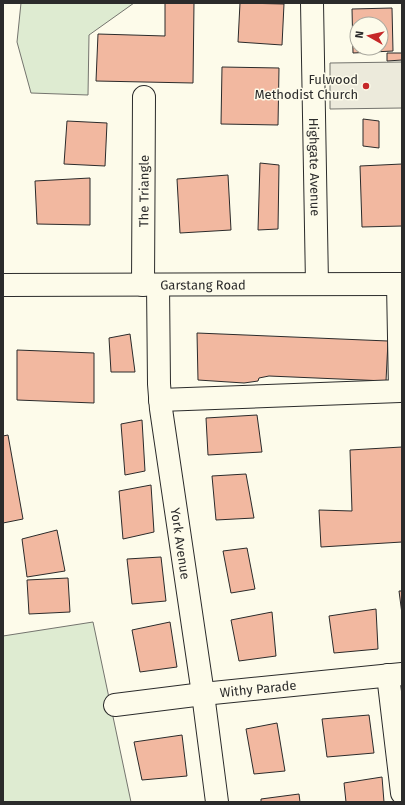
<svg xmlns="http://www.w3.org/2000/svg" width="405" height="805" font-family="'Fira Sans',sans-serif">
<rect width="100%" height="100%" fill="#fdfbea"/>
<g fill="#deebd1" stroke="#74746e">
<polygon points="21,3 134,3 89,35 88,95 31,93 17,42"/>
<polygon points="93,622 131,802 3,802 3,636"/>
</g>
<polygon fill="#eceadb" stroke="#74746e" points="402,62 402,108 330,109 330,63"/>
<g fill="#f2b8a0" stroke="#2b2b2b" fill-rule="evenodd">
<polygon points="165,3 194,3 193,83 96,81 98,34 165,36"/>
<polygon points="240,3 284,4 282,45 238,42"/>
<path d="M392,8l1,43 -40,2 -1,-44zM357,24h24v24h-24z"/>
<polygon points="387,53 402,53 402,60 387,61"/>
<polygon points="222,67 279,68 278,125 221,124"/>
<polygon points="363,119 379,121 379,148 363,146"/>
<polygon points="67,121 107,123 105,166 64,164"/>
<polygon points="260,163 279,165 278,229 258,230"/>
<polygon points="402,164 402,226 362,227 360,166"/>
<polygon points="228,175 231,230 180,233 177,179"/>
<polygon points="90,178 90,225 37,224 35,181"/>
<polygon points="197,333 388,341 386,381 269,376 259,378 258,381 244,383 198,380"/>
<polygon points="130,334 135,372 111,372 109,338"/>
<polygon points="17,350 94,353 94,403 17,400"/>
<polygon points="257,415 262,452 208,455 206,418"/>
<polygon points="142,420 145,471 125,475 121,424"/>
<polygon points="8,435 23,519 3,523 3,436"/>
<polygon points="402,447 402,542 321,547 319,510 352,511 350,450"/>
<polygon points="246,474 254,518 216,520 212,476"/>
<polygon points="151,485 154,532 123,539 119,491"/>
<polygon points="57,530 65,571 27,577 22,539"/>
<polygon points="247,548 255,589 231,593 223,551"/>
<polygon points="161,557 166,601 132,604 127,559"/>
<polygon points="68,578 70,612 29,614 27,580"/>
<polygon points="399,591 402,591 402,614"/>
<polygon points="376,609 378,649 334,653 329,616"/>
<polygon points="272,612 276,656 239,661 231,620"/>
<polygon points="170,622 177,667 140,672 132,630"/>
<polygon points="369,715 374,753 327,757 322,719"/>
<polygon points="277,723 285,771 254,774 246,729"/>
<polygon points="182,735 187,776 142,780 134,742"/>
<polygon points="382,777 384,802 346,802 344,783"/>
<polygon points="299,794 300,802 261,802 261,799"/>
</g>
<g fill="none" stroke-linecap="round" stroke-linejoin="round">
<defs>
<g id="minor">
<path id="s1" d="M312,3l5,281"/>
<path id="s2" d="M143,285l1,-188"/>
<path id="s3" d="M158,285l1,99 2,25 42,285 14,108"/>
<polyline points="160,400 400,391 398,284"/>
<polyline points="388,675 402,793"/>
<path id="s4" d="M115,705l88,-11 199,-20"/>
</g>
<g id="highway">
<path id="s5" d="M3,285l399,-1"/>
</g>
</defs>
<use href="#minor" stroke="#2b2b2b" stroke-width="24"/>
<use href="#highway" stroke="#2b2b2b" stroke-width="24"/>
<use href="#minor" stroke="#fdfbea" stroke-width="22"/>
<use href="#highway" stroke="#fdfbea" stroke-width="22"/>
</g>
<circle fill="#c62828" stroke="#fdfbea" stroke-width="1.5" cx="366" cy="86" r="4"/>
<g text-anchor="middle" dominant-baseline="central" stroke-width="3" stroke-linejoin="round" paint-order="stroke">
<g font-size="13" fill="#2b2b2b" stroke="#fdfbea" text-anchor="end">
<text x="358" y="79">Fulwood<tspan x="358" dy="15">Methodist Church</tspan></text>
</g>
<g font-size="13" fill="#2b2b2b" stroke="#fdfbea">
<text stroke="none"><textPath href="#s1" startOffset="164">Highgate Avenue</textPath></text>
<text stroke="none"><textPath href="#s2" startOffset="94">The Triangle</textPath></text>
<text stroke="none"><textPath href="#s5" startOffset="200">Garstang Road</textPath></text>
<text stroke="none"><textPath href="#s3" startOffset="260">York Avenue</textPath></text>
<text stroke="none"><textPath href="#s4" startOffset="144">Withy Parade</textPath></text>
</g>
</g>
<rect width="405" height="805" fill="none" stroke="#2b2b2b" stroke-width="8"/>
<g transform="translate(369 36) rotate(278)"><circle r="19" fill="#fdfbea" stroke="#a9a89e"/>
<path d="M0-3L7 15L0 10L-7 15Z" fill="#c62828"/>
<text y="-6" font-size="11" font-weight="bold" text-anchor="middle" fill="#2b2b2b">N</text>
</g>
</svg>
